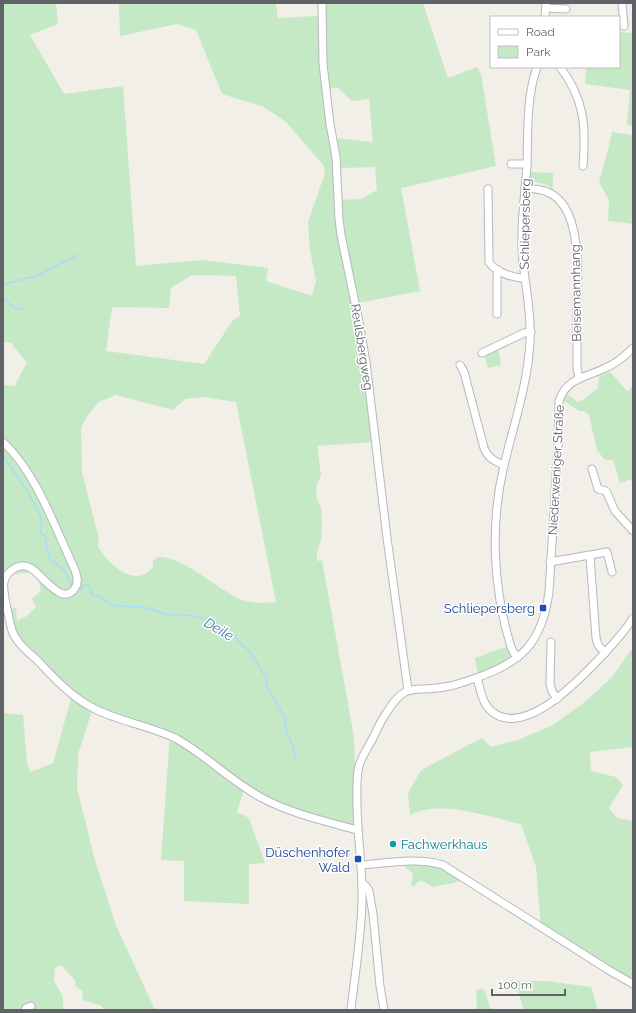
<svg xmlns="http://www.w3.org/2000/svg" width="636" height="1013" font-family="Raleway,sans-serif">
<rect width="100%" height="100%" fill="#f1efe8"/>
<g fill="#c5e8c5" fill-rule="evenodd">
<path d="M3,3h53l2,21 -28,11 34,59 59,-8 13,180 66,-6 66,8 -2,13 46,15 4,-15 -6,-31 -2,-28 17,-49 -1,-7 -38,-44 -22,-15 -42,-13 -26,-64 -19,-6 -57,12 -1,-33h157l2,15 40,-2 2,53 14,85 3,66 18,92 17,130 -55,4 4,29 -4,10 -1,11 5,12 1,18 -1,14 -4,12v9l5,-1 32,177 1,35 -1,50 -3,4 -48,-11 -58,-28 -8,25 12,6 16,45 -16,1v40l-65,-3v-40l-23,-1 9,-125 -77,-27 -15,46 -1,34 18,73 22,67 38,82h-52l-1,-4 -19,-6 -1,-10 -6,-3 -1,-7 -14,-15 -6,2 -1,14 9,16v13h-60v-297l20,2 4,49 4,8 22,-9 20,-71 -37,-35 -20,-23 -6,-25 6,-1 1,13 10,-5 9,-9 -4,-8 9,-8 -2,-9 -8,-10 -14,2 -12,-2 -2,-7v-180l12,1 4,-9 8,-14 -16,-20 -8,-1zM192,275l44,1 4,40 -7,4 -29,44 -98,-13 6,-44 57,1 2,-20zM116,395l57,15 12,-11 18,-2 33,5 40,200c-12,1 -24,2 -36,-3 -25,-11 -56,-43 -83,-42l-4,4v6c-18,23 -44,-3 -55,-20l1,-8 -17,-67 -1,-45 7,-12 11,-13z"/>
<polygon points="325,3 423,3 448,78 477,67 481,74 496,166 401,188 420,291 358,303 343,237 339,200 361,199 377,190 375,167 338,168 335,138 373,142 369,99 352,101 337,87 327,90"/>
<polygon points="619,32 633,33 633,126 627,125 630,90 585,84 586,67 619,67"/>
<polygon points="612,132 633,135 633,224 608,221 609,200 599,182 609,146"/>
<polygon points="531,172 553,173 553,190 548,185 530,181"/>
<polygon points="498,348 501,365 488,368 484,354"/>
<polygon points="610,372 627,391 633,386 633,485 631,479 620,483 613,460 605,460 597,450 589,415 584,411 579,411 564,401 568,394 577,402 583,400 598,388 599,377"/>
<path d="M508,647l2,11 -3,4 -29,12 -3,-16c12,-4 21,-9 33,-11z"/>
<path d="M633,649v98l-43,5 1,19 25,6 7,8 -14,23 8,10 16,3v164l-92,-57 -5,-61 -15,-43c-32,-7 -81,-25 -111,-9l-2,-22 13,-23 61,-32 9,9 27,-7 35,-15 33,-24 26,-24 19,-27z"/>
<polygon points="403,862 440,864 462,881 433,887 425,882 419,881 414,886 411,885 413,873 404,866"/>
<polygon points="515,981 547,981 591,987 598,1010 524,1010"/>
<polygon points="482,988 485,991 491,1010 477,1010 476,991"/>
</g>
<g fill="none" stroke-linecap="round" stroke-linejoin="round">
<g stroke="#aadaff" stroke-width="1.5">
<polyline points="3,284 37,276 51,268 78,255"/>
<polyline points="3,298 15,308 22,309"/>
<polyline points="3,456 24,486 40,514 42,523 40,528 41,534 45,536 49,558 64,570 72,585"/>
<path d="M81,590l3,-5h5l3,10 10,2c9,13 26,8 40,10 9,1 17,6 27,8 5,0 10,-1 15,0 5,0 13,2 18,3 4,1 17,7 20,9 5,3 7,6 13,8 3,8 11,12 17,19 5,7 7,16 14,22v8l18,32 3,16 3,6v2l3,6 2,13"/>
</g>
<defs>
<g id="minor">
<polyline points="322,3 323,64 330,124 336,157 339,219 341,235 359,322 366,362 387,538 408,690"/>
<polyline points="622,3 624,26"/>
<polyline points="546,8 566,9"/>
<polyline points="545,17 546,3"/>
<path d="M560,67c25,32 26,61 23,99"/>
<polyline points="511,164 527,164"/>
<path d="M525,188c13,1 25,2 34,12 22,22 19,77 18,107 0,20 0,41 0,61l2,10"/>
<path d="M488,189l1,73c6,10 24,16 35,16"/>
<polyline points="497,314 497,275 498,270"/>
<polyline points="482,353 524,333 531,332"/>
<path d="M460,365l4,7 20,76c4,10 10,13 20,17"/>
<path d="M3,442c33,30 53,88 72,128 2,7 4,12 0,18 -2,4 -7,7 -12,6 -11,-3 -22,-19 -31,-25 -5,-4 -12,-4 -17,-1 -5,3 -10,8 -11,14 -2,9 5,35 7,45 3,14 16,24 26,33 17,18 35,38 58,49 26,13 56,17 82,30 30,17 55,43 85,59 30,16 63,23 95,32"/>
<polyline points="592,469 598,489 606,491 615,511 633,531"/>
<polyline points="590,556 596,638 598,645 605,653"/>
<polyline points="550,562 607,552 612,572"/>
<polyline points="551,642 550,684 552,691 557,699"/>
<path d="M518,657l-4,-4 -3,-6c-18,-58 -21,-123 -7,-182 10,-41 24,-82 26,-124 2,-32 -7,-62 -8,-94 -1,-27 3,-54 5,-81 1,-33 -1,-68 10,-99"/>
<path d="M477,678c3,10 5,25 14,33 33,28 88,-31 109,-53 12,-13 24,-25 33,-40"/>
<path d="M361,865c26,-2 57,-8 82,0l164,104 26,15"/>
<polyline points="362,883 366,886 369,891 373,914 380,986 384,1010"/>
<polyline points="25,1010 26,1008 31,1006"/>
<path d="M351,1010c4,-36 10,-72 11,-108 1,-34 -5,-67 -5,-100 0,-12 -1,-25 2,-36 3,-10 9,-19 14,-28 4,-8 8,-18 14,-26 20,-32 27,-19 57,-25 10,-1 19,-5 29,-8 48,-16 69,-35 76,-87l9,-146 1,-45c8,-24 27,-23 46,-33 11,-4 20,-12 28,-20"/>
</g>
</defs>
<use href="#minor" stroke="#b5b8bc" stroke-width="9"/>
<use href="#minor" stroke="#fff" stroke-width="7"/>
</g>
<g fill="#1a4fb4" stroke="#fff" stroke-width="1.5">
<rect x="539" y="604" width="8" height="8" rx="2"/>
<rect x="354" y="855" width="8" height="8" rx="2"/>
</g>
<circle fill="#0f9aa8" stroke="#fff" stroke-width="1.5" cx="393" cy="844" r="4"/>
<g text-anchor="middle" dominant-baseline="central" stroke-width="3" stroke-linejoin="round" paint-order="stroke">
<g font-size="13" fill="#5f6368" stroke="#fff">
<text transform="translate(525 224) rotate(-89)">Schliepersberg</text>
<text transform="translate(576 293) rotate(-91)">Beisemannhang</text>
<text transform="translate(362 347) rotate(81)">Reulsbergweg</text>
<text transform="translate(556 470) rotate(-87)">Niederweniger Straße</text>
</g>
<g font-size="13" fill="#164399" stroke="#fff" text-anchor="end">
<text x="535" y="608">Schliepersberg</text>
<text x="350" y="852">Düschenhofer<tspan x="350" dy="15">Wald</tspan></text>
</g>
<g font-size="13" fill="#0d838f" stroke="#fff" text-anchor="start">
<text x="401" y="844">Fachwerkhaus</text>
</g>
<g font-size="14" font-style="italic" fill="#4174aa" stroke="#fff">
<text transform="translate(219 629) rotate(30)">Deile</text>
</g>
</g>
<rect width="636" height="1013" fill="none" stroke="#5f6368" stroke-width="8"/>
<rect x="490" y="16" width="130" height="52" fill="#ffffff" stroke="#bfc1c3"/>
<rect x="498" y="29" width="20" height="6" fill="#ffffff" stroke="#bfc1c3"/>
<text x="526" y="36" font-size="12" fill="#5f6368">Road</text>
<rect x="498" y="46" width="20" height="12" fill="#c5e8c5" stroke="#bfc1c3"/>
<text x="526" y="56" font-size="12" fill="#5f6368">Park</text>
<path d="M492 989v6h73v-6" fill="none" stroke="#5f6368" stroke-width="2"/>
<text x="498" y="989" font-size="12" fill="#5f6368" stroke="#ffffff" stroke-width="3" paint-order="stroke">100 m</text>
</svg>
